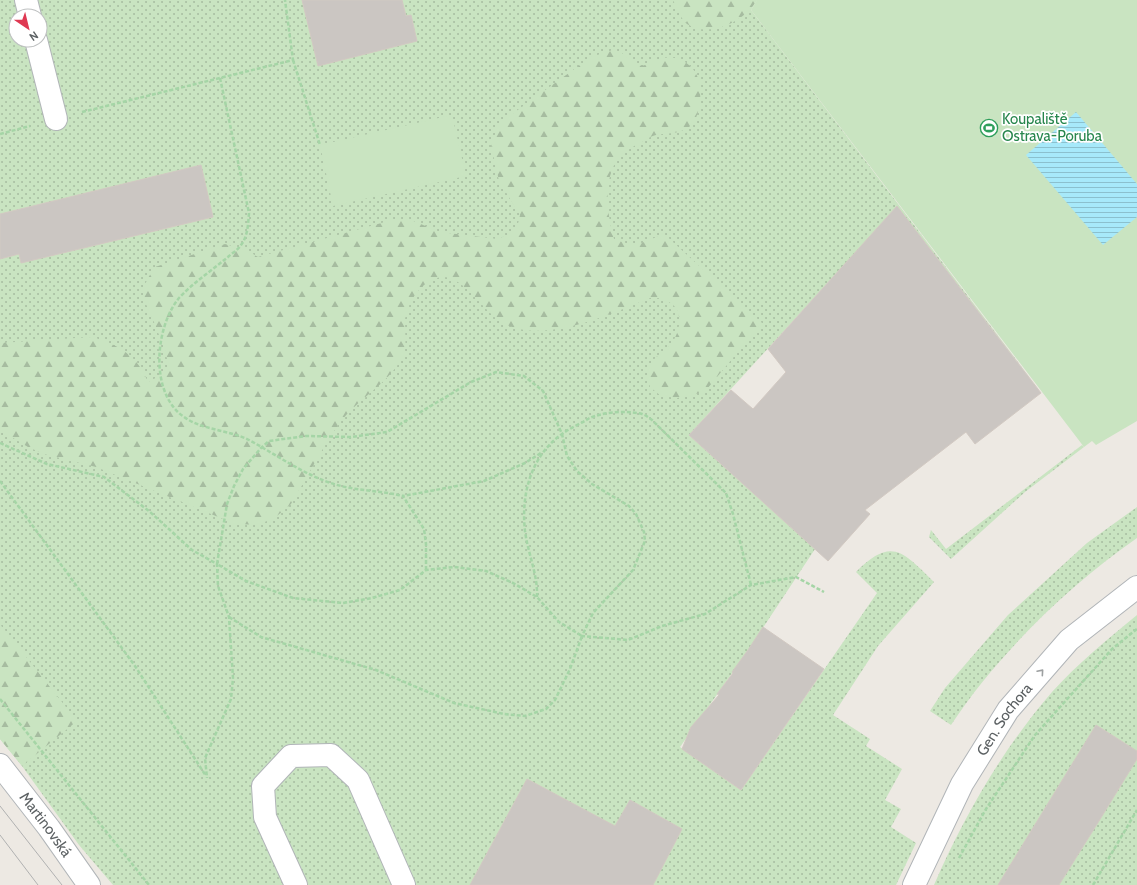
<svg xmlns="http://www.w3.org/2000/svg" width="1137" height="885" font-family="Cabin,sans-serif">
<defs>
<pattern id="grass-dots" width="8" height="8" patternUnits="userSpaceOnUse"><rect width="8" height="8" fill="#c9e4c1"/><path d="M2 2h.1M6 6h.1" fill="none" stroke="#a6bca0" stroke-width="1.8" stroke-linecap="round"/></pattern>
<pattern id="forest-firs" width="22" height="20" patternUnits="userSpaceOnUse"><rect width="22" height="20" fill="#c9e4c1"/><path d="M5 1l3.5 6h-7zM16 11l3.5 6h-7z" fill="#a6bca0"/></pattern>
<pattern id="water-rules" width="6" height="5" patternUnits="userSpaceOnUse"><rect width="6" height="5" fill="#a7e9fa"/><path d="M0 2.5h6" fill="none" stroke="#8bc0ce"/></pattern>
</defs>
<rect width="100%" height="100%" fill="#ede9e3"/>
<g fill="url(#grass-dots)" fill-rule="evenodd">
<path d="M0,0h757l-6,10 292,385 -146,-188 -208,228 126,114 -68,103 -67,95 61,43 136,-197 -21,-21c36,-36 47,-20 78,10l-56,64 -45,69 37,24 -4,7 36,23 -17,31 16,9 -10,18 25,16 -20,42h-783l-34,-40 -57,-79 -22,-27zM16,16h24v24h-24z"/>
<polygon points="1082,445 1084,447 1025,492 951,559 929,537 931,530 946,549"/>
<path d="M1137,507v31c-69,48 -140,117 -186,187l-21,-14 15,-23 63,-73 79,-72z"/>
<path d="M1137,615v270h-203c30,-69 68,-135 118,-193 25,-28 56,-53 85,-77z"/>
</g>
<g fill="url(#forest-firs)">
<path d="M673,0h84c-12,21 -47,39 -70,24 -6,-5 -11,-17 -14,-24z"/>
<path d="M613,50c14,2 15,12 25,15 7,2 11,-2 17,-5 21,-8 41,3 45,25 1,12 0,28 -7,38 -8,11 -25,10 -37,12 -5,1 -11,5 -16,8 -11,5 -24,15 -28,27 -8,20 -4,48 2,69l20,7 30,-12 98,89 -55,66 -13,6 -17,3 -16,-2 -11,-9c-1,-7 -3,-14 0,-21 3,-9 15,-15 21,-22 8,-10 12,-27 4,-37 -6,-7 -16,-10 -25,-9 -40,16 -114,51 -153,21 -15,-11 -34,-42 -54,-42 -20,1 -35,24 -38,42 -1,12 3,28 -3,39 -15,27 -45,41 -63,66 -18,25 -32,54 -48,80 -20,19 -32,23 -58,19l-137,-56 -52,-13 -16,-7 -28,-17v-87l92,-6c27,8 45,18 56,45l21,-11 -3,-18 -14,-36 -7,-15 -2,-13 5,-11 7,-11 70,-23 21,6 12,7 138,-38 15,1 29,12 57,7 14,-5 6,-6 3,-13 -21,-34 -8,-36 6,-16 11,-12 83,-60z"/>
<polygon points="0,624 77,721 22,766 0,739"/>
</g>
<g fill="#c9e4c1">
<polygon points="757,0 1137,0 1137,421 1096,445 1092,441 1084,447 751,10"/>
<polygon points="452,115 466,176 333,206 320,145"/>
</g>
<polygon fill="url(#water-rules)" points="1076,112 1137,184 1137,217 1103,245 1026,155"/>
<g fill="#cbc6c2" stroke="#d2c9c2">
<polygon points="302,0 402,0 406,16 411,15 417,41 318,66"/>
<polygon points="201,165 213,217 21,263 19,254 0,259 0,214"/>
<polygon points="897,206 1041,393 975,444 966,432 865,510 870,514 828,561 689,435 731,390 753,409 786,372 768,349"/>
<polygon points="763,627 824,669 741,790 682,749 691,727 719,695 717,694 733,673 732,672 748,650"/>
<polygon points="1096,725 1137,751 1137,759 1099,821 1059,885 998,885"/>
<polygon points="527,779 615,826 630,800 682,829 653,885 470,885"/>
</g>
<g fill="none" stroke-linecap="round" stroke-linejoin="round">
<defs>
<g id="minor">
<polyline points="26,0 30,16"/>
<polyline points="36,40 56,119"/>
<path id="s1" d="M0,765l49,63 40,57"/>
<polyline points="296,885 265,817 263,786 291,756 331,755 358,780 404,885"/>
<path id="s2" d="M914,885l48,-101 46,-74 61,-70 68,-53"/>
</g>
</defs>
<use href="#minor" stroke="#b1b5b8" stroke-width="24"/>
<g stroke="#a5d5a6" stroke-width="2.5" stroke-dasharray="4 2" stroke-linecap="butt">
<polyline points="293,60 320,145"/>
<path d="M220,78l29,135c-1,11 -1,23 -8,32 -3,5 -9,8 -13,12 -16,13 -35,26 -49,41 -24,29 -30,95 5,119 18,13 45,13 65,23 30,16 59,38 92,46 20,5 42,5 62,10"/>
<polyline points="82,112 293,60 285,0"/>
<polyline points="0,134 30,126"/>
<polyline points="0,443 47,464 104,477 149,511 192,550 217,564 218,586 229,617 233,678 231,699 205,758 207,778"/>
<polyline points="0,481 135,666 206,776"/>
<polyline points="426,570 426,544 424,529 403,496 484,481 525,463 541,453"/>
<path d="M537,597c1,-22 -9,-43 -12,-66 -4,-36 5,-74 37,-97 8,-6 18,-10 26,-15 13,-7 39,-9 54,-5 4,1 7,4 10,6l74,73 7,21 18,71"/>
<polyline points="229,617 261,637 376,670 454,703 504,714 525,716 546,709 555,700 570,669 582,636 559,622 537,597 513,583 486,571 454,567 426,570 400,590 372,598 343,603 293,598 246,581 217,564 227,504 234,486 243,469 261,448 269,441 306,436 351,437 387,432 471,382 496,372 524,376 543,391 562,434 567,456 577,471 592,484 629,506 636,514 644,532 645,541 633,570 593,613 582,636 628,640 662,626 705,614 751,585 796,577 824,592"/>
<polyline points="0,699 149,885"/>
<polyline points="959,858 986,809 1035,735 1112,649 1137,629"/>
<polyline points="1093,885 1137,810"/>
</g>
<use href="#minor" stroke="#fff" stroke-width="22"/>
<g stroke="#b0b1b1" stroke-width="1">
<polyline points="0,806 62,885"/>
<polyline points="0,835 38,885"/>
</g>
</g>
<defs><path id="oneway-chevron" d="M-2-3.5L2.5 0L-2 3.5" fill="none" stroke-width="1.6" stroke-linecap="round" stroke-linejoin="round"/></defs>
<use stroke="#9da0a1" href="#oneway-chevron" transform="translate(1041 672) rotate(-49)"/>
<defs>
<symbol id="stadium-ring" viewBox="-11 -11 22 22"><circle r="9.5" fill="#fff" stroke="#2e9e5b" stroke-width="1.5"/><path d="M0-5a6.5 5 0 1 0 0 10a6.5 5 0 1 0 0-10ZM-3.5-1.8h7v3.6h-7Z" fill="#2e9e5b"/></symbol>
</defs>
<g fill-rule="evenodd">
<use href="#stadium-ring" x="979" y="118" width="20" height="20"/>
</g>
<g text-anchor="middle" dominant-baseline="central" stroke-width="3.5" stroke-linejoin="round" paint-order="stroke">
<g font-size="15" fill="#27864d" stroke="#fff" text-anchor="start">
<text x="1002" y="119">Koupaliště<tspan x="1002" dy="17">Ostrava-Poruba</tspan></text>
</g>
<g font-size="15" fill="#5c6163" stroke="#fff">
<text stroke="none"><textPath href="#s2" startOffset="189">Gen. Sochora</textPath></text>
<text stroke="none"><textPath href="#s1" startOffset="75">Martinovská</textPath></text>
</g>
</g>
<g transform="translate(28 28) rotate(145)"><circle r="19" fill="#ffffff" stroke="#bec0c1"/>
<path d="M0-3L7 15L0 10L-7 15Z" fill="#df3852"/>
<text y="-6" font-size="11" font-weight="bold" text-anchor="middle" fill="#5c6163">N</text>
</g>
</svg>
